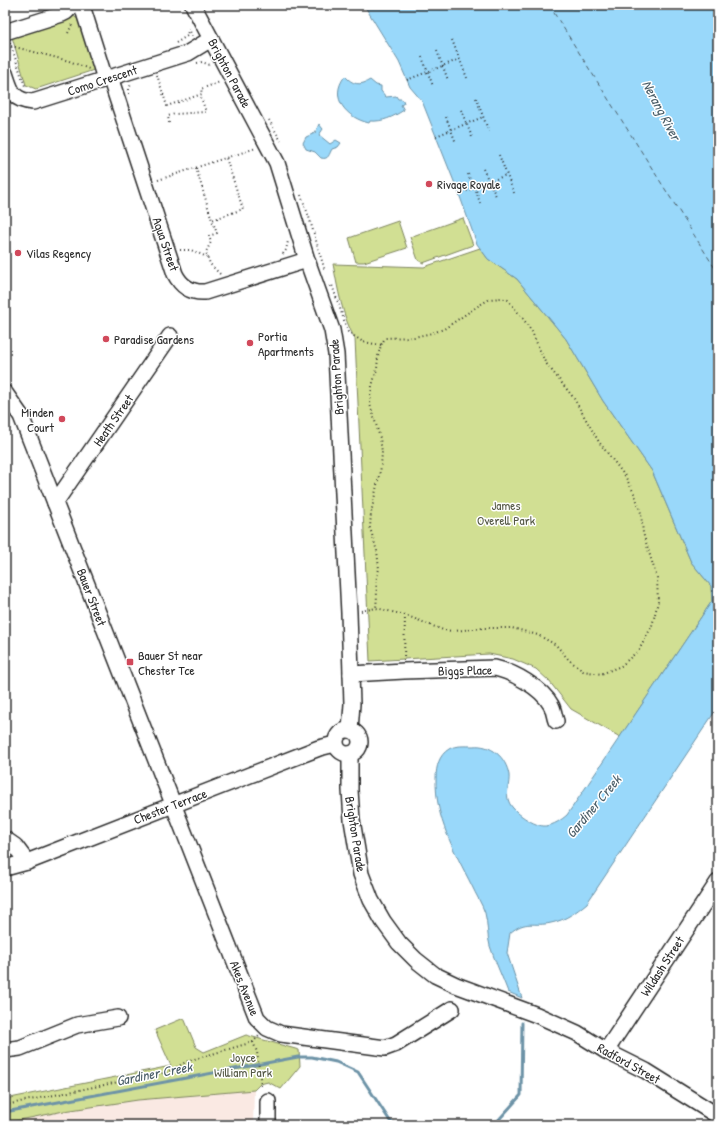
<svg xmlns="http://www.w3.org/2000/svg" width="723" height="1130" font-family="'Patrick Hand',sans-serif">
<rect width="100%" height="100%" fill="#fff"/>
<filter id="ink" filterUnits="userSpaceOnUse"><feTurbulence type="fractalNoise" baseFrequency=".025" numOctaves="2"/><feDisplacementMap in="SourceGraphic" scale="8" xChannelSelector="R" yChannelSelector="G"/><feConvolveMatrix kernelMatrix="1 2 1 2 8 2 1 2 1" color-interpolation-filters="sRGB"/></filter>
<g filter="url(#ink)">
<polygon fill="#fae9e3" points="254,1090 253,1125 5,1125 5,1123 64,1111 138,1100"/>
<g fill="#d1df93" stroke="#7e855f">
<polygon points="72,15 78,19 94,70 36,89 26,85 12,37"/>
<polygon points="463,218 473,245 423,263 418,260 410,237"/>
<polygon points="398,221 407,248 364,262 356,262 349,238"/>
<path d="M480,248l8,11 29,20 49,60 37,62 49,70 39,91 20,24 1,15 -92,136 -49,-28 -22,-28 -13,-12 -23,-10 -24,-5 -119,7 -15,-322c-13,-23 -17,-50 -22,-75l91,3z"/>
<polygon points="184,1018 196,1047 204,1052 246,1035 299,1050 300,1066 281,1089 268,1082 260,1084 254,1090 138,1100 64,1111 5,1123 5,1099 171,1066 155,1030"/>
</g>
<g fill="#99d8fa" stroke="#6d93a7">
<path d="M364,5h354v702l-131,196c-11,9 -21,17 -36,20 -17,4 -25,-4 -41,10l-3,20 15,45 -14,-6c-6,-16 -13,-30 -18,-46 -3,-10 -2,-22 -5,-33 -3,-9 -9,-18 -13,-27 -18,-36 -37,-67 -36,-108 0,-11 3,-23 13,-29 6,-4 17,-3 24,-3 18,-2 33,11 36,29 1,9 -4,18 0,27 4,10 26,25 37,24 8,-1 15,-6 21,-11l145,-214 -1,-15 -20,-24 -39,-91 -49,-70 -37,-62 -49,-60 -29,-20 -11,-15 -18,-50 -37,-93 -12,-14 -11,-25z"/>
<path d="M345,76c8,9 15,10 25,4l6,5 5,1v5l5,6 10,-1 2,3h3l2,1 1,3 -3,2 3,5c-11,7 -21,12 -34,11l-1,2c-22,-5 -41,-25 -24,-47z"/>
<path d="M319,124l4,5 -4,6 11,9 6,-4 5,3 -3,4 -6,2c-3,5 -3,11 -11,9l-6,-6 -9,-3 -3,-6 3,-6 9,-4z"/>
</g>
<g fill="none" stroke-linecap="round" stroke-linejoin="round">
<g stroke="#6d93a7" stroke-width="3">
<polyline points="5,1112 298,1057 312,1057 336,1062 358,1072 390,1121 397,1125"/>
<polyline points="494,1125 521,1095 522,1023"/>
</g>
<polyline stroke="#4c5f69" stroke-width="1" stroke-dasharray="5 4" stroke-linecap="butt" points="549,5 718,273"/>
<defs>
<g id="minor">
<polyline points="193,5 277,163 307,260 332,330 336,354 349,613 352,704 350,730"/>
<polyline points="83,9 105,79"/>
<polyline points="5,32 62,14 66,12 73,5"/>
<path d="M5,73c6,18 7,27 28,29l155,-49 23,-14"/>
<path d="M110,77l65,197c6,12 16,19 30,18l102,-32"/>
<polyline points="5,393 21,416 257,1018 267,1028 281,1034 385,1048 396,1044 452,1009"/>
<polyline points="55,503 170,336"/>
<path d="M351,674l53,-3 91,-3c18,4 47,20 56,37 3,5 3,11 5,16"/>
<circle cx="348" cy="742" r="12"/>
<polyline points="350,754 350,790 352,820 361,874 371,900 383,921 399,943 416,960 435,975 456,985 537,1015 577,1033 606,1051 646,1071 718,1116"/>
<polyline points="5,839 15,846 27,862"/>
<polyline points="5,868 27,862 319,748 335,744"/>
<polyline points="5,1050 20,1048 77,1025 118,1018"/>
<polyline points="606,1051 718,882"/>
<polyline points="268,1125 268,1101"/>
</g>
</defs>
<use href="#minor" stroke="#2b2b2b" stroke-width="18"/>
<g stroke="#2b2b2b" stroke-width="2" stroke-dasharray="1 3" stroke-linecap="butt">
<polyline points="189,28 192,37"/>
<polyline points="68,33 73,23"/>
<polyline points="452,40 467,78"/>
<polyline points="10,43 25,86"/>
<polyline points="176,43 187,36 189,26"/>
<polyline points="11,46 69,61 89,69"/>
<polyline points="437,51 448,80"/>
<polyline points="422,57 433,86"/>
<polyline points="197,63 202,62 210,65"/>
<polyline points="157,75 167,106 202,94 201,89 220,82"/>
<polyline points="407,80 460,59"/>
<polyline points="129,94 129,88 132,83"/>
<polyline points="476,98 489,132"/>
<polyline points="461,110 472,137"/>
<polyline points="446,117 456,143"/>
<polyline points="269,120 281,141"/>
<polyline points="169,123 168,116 175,114 206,112 200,95"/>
<polyline points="436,136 483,117"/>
<polyline points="499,155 514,193"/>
<polyline points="196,168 212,220"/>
<polyline points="483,169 496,196"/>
<polyline points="468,174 473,188"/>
<polyline points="158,180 256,148"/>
<polyline points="475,187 480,203"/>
<polyline points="459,194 506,175"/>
<polyline points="301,195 309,217 325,271"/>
<polyline points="180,250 191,250 207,257"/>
<polyline points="283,254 286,250 288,241"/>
<polyline points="220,274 210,264 206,252 211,242 209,236 217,233 212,220 243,209 226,158"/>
<polyline points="329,286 332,285 348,332 363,342 381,345"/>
<polyline points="361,611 376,608 405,615 443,630 454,631 483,628 512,628 538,635 556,645 569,660 583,671 601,674 621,666 639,650 652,626 658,602 657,578 643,533 641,513 635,495 625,476 599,442 573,397 545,362 532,332 524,320 508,300 501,298 490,299 478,306 444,329 432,333 414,337 385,338 381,345 378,356 377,369 372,386 370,404 380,438 382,452 381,467 371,513 370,528 377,551 379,569 376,581 377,596 376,608"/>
<polyline points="404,660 405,615"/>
<polyline points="253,1042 257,1052 261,1086"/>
<polyline points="5,1105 168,1072 188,1061 253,1042 259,1036"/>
</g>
<use href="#minor" stroke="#fff" stroke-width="15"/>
</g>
</g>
<g fill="#d1495b" stroke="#fff" stroke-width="1.5">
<circle cx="429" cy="184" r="4"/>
<circle cx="18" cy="253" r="4"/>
<circle cx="106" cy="339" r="4"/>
<circle cx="250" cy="343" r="4"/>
<circle cx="62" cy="419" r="4"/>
<rect x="126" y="658" width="8" height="8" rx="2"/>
</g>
<g text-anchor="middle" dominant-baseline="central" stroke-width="3" stroke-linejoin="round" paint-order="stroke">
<g font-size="13" fill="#2b2b2b" stroke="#fff">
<text transform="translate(230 73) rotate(62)">Brighton Parade</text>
<text transform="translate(102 80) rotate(-18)">Como Crescent</text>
<text transform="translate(166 244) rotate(71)">Aqua Street</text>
<text transform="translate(336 377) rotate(-94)">Brighton Parade</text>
<text transform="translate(113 420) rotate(-55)">Heath Street</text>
<text transform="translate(92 597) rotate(69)">Bauer Street</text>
<text transform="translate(465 670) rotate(-1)">Biggs Place</text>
<text transform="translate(170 806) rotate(-21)">Chester Terrace</text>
<text transform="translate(356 834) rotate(81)">Brighton Parade</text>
<text transform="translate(662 966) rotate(-57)">Wildash Street</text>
<text transform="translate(245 988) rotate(68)">Akes Avenue</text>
<text transform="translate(629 1063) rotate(29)">Radford Street</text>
</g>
<g font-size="13" fill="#2b2b2b" stroke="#fff" text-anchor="start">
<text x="437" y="184">Rivage Royale</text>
<text x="26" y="253">Vilas Regency</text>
<text x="258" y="336">Portia<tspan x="258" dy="15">Apartments</tspan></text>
<text x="114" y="339">Paradise Gardens</text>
<text x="54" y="412" text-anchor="end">Minden<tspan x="54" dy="15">Court</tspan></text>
<text x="138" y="655">Bauer St near<tspan x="138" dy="15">Chester Tce</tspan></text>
</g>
<g font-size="13" fill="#545845" stroke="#fff">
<text x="506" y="505">James<tspan x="506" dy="15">Overell Park</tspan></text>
<text x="243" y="1057">Joyce<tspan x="243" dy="15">William Park</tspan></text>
</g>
<g font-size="14" font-style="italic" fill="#4c5f69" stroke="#fff">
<text transform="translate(662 110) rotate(62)">Nerang River</text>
<text transform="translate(593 806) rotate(-50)">Gardiner Creek</text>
<text transform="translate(154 1073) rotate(-11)">Gardiner Creek</text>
</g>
</g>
<rect width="723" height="1130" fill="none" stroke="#fff" stroke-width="20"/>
<rect x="10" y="10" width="703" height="1110" fill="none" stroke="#2b2b2b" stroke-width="1.5" filter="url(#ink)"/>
</svg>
